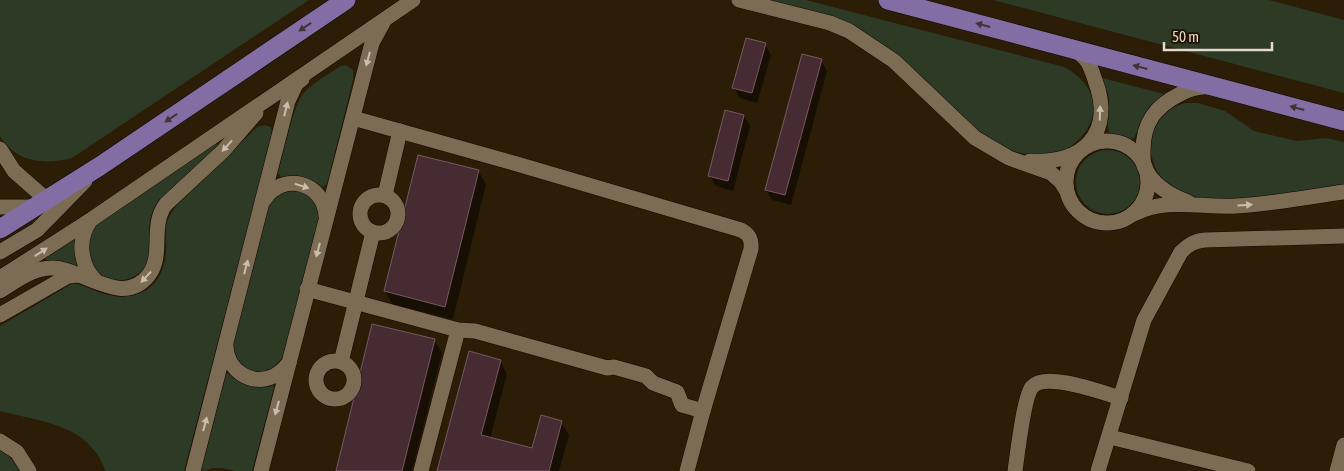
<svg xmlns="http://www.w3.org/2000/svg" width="1344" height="471" font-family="'Asap Condensed',sans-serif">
<rect width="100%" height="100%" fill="#2b1d06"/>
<g fill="#2d3a25">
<path d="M0,0h309l-237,158c-27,7 -56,5 -72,-22z"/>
<path d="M763,0h43l258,67c29,15 41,45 16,71 -6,6 -13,12 -21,15 -16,6 -37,1 -52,-4 -31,-10 -67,-52 -91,-74 -6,-6 -12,-14 -19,-19 -11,-7 -27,-11 -39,-16 -32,-13 -63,-27 -95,-40z"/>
<polygon points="993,0 1269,0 1344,20 1344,93"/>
<path d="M346,65l7,5v10l-26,104 -4,3c-13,-10 -25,-12 -42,-10l-3,-4c5,-18 15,-67 25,-79 10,-12 26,-20 38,-28z"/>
<path d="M1102,78l62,16c-21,16 -19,22 -30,44 -8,3 -17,1 -24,-4 -5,-12 0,-21 -1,-33 0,-8 -4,-15 -7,-23z"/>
<path d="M1185,103h13l27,8 29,20 43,10 29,-3 18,4v43c-39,6 -79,14 -118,14 -8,1 -16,2 -23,1 -18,-3 -39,-14 -47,-31 -4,-10 -8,-22 -4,-33 7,-19 14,-27 33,-33z"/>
<path d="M264,125l7,2 1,8 -88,336h-78c-4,-8 -8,-17 -14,-23 -19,-25 -63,-29 -92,-37v-85l73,-43c14,3 26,11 41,13 32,4 52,-16 52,-47 1,-9 -2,-19 1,-27 2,-7 6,-12 10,-17l80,-78z"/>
<path d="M214,143l4,2v4l-57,51c-4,5 -8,10 -10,16 -6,21 7,43 -13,58 -16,12 -42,7 -48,-13 -1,-4 -1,-8 -1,-12 0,-3 -2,-8 -1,-12 1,-4 6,-9 8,-13z"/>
<circle cx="1108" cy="182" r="32"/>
<path d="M293,190c18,3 25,11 26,29l-36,138 -12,13c-24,7 -37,-4 -38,-28l36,-139c7,-9 14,-11 24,-13z"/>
<polygon points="75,238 77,240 82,267 47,262 45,257"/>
<path d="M226,374h3c13,13 26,15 44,11l1,3 -22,83h-17l-13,-3h-10l-7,3 -4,-1z"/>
<polygon points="0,450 8,455 21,471 0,471"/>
</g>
<g fill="#0007">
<polygon points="765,44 771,55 757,103 740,98 734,88"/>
<polygon points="821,60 827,71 791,205 772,200 766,190"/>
<polygon points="744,116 750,126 733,191 716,186 710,176"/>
<polygon points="479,172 486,185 453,319 393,305 385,291"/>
<polygon points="434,340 442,353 412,471 336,471"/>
<polygon points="500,361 507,374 490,439 533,450 561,422 569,435 559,471 438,471"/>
</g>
<g fill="#462b33" stroke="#775962">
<polygon points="746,38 766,43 752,93 732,88"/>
<polygon points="802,54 822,59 785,195 765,190"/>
<polygon points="725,110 744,115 728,181 708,176"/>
<polygon points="418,155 479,170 445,307 384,291"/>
<polygon points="372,324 435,339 402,471 336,471"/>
<polygon points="469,351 501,360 481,435 532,448 541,415 562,421 549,471 437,471"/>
</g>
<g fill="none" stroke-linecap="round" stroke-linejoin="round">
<defs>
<g id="minor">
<polyline points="739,0 830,23 849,31 894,61 975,138 1009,158 1051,173 1061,182 1066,190"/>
<path d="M353,118l164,46 224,66c8,4 11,9 10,19l-48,162 -16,60"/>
<circle cx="1107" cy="182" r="41"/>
<polyline points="0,149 14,171 47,200"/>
<path d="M1030,161c53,4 85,-28 65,-81 -5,-15 -7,-22 -21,-30"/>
<circle cx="379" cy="214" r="19"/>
<polyline points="385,195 400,131"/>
<path d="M264,200c18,-29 60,-18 62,16"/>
<path d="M1188,202c-17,-6 -37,-18 -44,-36 -1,-4 -1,-11 -1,-15 0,-29 13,-45 37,-57 10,-5 19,-8 30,-7"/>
<polyline points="0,207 36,207"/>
<path d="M1134,214c32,-17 68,-6 102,-8 36,-2 72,-9 108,-14"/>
<path d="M90,221c-13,18 -10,45 6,60"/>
<polyline points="0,252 37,230 85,181"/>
<polyline points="0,278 92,219 413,0"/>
<polyline points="307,289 458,330 475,331 607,368 614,367 646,376 653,383 677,392 682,405 703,411"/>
<path d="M0,291c16,-10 32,-23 52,-23 30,0 70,40 96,8 17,-21 1,-50 18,-72l57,-53 33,-38"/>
<polyline points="0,315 68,276 78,275"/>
<path d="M226,346c1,24 25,41 48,30 6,-3 11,-8 15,-13"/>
<circle cx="335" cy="380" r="19"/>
<polyline points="341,362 373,232"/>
<polyline points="1110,437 1248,471"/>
<polyline points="0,441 17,452 29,471"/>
<polyline points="193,471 288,101 296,84 302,79"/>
<polyline points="261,471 372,43 383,23"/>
<polyline points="421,471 458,330"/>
<path d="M1015,471c2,-14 9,-75 17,-84 14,-16 71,6 89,11"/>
<path d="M1098,471l46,-151 37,-68c7,-7 13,-11 24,-12l139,-4"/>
<polyline points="1337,471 1344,445"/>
</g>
<g id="major">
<polyline points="888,0 1344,121"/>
<polyline points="0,229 100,166 346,0"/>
</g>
</defs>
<use href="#minor" stroke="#130600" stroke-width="16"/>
<use href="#major" stroke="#130600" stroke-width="20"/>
<use href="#minor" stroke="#7d6c54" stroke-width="15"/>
<use href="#major" stroke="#826ea4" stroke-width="19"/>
</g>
<defs><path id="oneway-solid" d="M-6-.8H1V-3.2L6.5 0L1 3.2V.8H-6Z" transform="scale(1.25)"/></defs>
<g fill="#433339">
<use href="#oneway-solid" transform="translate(983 25) rotate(-165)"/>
<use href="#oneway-solid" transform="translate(305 27) rotate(146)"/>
<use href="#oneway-solid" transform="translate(1140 67) rotate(-165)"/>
<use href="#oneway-solid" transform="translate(1297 108) rotate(-165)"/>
<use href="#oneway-solid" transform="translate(171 118) rotate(146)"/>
</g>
<g fill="#c9bdad">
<use href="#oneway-solid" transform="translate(368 59) rotate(105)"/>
<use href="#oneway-solid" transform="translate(286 109) rotate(-76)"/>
<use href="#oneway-solid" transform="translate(1100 113) rotate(-88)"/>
<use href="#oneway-solid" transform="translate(227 146) rotate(132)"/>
<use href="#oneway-solid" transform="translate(302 186) rotate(17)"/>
<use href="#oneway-solid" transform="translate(1245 205) rotate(-4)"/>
<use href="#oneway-solid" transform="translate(318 250) rotate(105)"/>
<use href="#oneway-solid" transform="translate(41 252) rotate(-33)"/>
<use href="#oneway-solid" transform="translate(246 267) rotate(-75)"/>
<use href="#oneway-solid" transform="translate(146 277) rotate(133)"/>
<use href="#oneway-solid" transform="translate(277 408) rotate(105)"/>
<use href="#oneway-solid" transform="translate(205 424) rotate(-75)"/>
</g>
<path d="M1164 42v8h108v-8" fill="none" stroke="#e2d8cb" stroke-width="2.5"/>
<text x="1172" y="42" font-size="15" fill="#e2d8cb" stroke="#211300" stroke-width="4" paint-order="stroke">50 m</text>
</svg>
